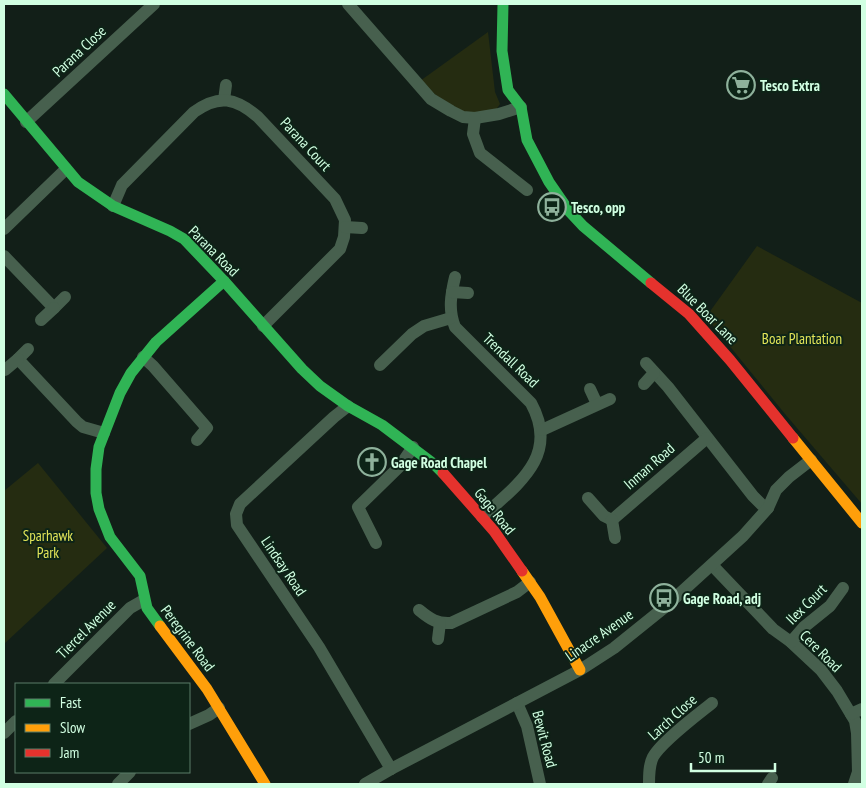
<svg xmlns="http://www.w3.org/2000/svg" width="866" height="788" font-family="'PT Sans Narrow',sans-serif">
<rect width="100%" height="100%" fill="#121f18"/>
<g fill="#252c11">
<polygon points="488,32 495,92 500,104 493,114 458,115 420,81"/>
<polygon points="757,246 862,303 862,504 785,414 706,317"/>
<polygon points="38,463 107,548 4,644 4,491"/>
</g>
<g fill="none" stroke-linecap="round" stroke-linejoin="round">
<g stroke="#47604e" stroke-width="12">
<polyline points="348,4 431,99 451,111 463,117 475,118 499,114 521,107"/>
<polyline points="224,100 226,85"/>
<polyline points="475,118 473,134 480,153 527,190"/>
<polyline points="26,122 154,4"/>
<path d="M113,206l9,-21 72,-73c25,-18 42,-14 64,5l77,82 10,21 -1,17 -4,12 -77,77"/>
<polyline points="345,227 362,228"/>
<polyline points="4,229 66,169"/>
<polyline points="4,256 54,308 65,297"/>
<path d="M455,277c-4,17 -7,33 0,50l76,76c29,53 -13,81 -49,114"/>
<polyline points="452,292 468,293"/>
<polyline points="41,320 54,308"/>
<polyline points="28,349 18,359 77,422 83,427 104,433"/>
<polyline points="143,357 153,366 207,428 197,440"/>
<polyline points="646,363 668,387 753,496 762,505 768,508"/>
<polyline points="380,365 412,334 424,326 451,318"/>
<polyline points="5,370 18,359"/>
<polyline points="644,384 654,373"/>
<polyline points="590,389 597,404"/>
<polyline points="348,406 334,417 240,504 236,514 237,525 319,647 391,769"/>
<polyline points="542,430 610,399"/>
<polyline points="588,498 604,516 612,520 707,438"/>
<polyline points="612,520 615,538"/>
<polyline points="376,543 358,507 400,466 413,447"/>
<polyline points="712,565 773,629 791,642 821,670 837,691 855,721 857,733 858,772 854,784"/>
<path d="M419,610c11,9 18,14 32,13l66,-31 13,-10"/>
<polyline points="438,639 440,623"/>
<polyline points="791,642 804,627 830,606 843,588"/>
<polyline points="54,684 130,608 144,600"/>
<polyline points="517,703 527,726 540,784"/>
<polyline points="851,714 862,709"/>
<polyline points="189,724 209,715 219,708"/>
<polyline points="4,733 16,721"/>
<polyline points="118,784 130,772"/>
<polyline points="365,784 391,769 580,670 614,648 665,607 743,536 768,508 776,490 789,477 811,460"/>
<path d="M649,784c0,-9 0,-19 4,-27 8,-15 44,-42 59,-54"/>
<polyline points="768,784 772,778"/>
</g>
<g stroke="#30b455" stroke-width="11">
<polyline points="503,4 502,51 508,90 521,107 527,140 549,182 569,211 583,226 651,283"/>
<polyline points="4,94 78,182 113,206 170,231 184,239 224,281 302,369 320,386 348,406 382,425 435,465 443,473"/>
<polyline points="160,626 147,608 140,576 110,537 99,509 96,493 96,469 99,447 120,393 131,373 156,342 224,281"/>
</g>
<g stroke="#ff9f0a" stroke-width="11">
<polyline points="793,438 862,523"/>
<polyline points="522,571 540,597 580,670"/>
<polyline points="160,626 207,689 265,784"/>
</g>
<g stroke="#e5322d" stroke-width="11">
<polyline points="651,283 689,314 730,360 793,438"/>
<polyline points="443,473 494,531 522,571"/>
</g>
</g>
<defs>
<symbol id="supermarket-ring" viewBox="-11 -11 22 22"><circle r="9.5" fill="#0d2417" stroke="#8eb19b" stroke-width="1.5"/><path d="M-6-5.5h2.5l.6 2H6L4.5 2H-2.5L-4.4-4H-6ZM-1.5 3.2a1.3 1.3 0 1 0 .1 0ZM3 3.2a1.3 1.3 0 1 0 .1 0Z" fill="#8eb19b"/></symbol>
<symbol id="bus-ring" viewBox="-11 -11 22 22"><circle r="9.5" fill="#0d2417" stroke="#8eb19b" stroke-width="1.5"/><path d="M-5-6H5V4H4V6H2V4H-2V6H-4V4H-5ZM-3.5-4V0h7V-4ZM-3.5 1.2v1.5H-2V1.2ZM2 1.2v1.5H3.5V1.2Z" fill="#8eb19b"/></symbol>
<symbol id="church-ring" viewBox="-11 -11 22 22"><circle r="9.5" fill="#0d2417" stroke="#8eb19b" stroke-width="1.5"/><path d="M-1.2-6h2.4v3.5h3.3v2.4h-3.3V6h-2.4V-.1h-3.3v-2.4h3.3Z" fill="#8eb19b"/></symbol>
</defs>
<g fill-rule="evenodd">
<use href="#supermarket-ring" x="725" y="69" width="32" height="32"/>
<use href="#bus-ring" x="536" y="191" width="32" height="32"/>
<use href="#church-ring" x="356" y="446" width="32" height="32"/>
<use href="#bus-ring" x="648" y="582" width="32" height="32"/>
</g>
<g text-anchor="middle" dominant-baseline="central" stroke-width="4" stroke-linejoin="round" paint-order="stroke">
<g font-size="15" fill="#d1ffe2" stroke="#0d2417">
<text transform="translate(79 51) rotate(-43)">Parana Close</text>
<text transform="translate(306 144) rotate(47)">Parana Court</text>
<text transform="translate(214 251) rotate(45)">Parana Road</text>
<text transform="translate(708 314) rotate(45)">Blue Boar Lane</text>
<text transform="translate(511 360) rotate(44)">Trendall Road</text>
<text transform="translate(649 466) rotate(-41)">Inman Road</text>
<text transform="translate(495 511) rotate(51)">Gage Road</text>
<text transform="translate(284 566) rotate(56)">Lindsay Road</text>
<text transform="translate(806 604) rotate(-45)">Ilex Court</text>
<text transform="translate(86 629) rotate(-45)">Tiercel Avenue</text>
<text transform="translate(599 635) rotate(-35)">Linacre Avenue</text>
<text transform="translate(188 638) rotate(53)">Peregrine Road</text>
<text transform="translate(821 651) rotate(45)">Cere Road</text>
<text transform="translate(672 717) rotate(-42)">Larch Close</text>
<text transform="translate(545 739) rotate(75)">Bewit Road</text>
</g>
<g font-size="15" font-weight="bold" fill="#d1ffe2" stroke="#0d2417" text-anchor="start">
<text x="760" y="85">Tesco Extra</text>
<text x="571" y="207">Tesco, opp</text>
<text x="391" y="462">Gage Road Chapel</text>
<text x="683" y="598">Gage Road, adj</text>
</g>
<g font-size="15" fill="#e2e458" stroke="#0d2417">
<text x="802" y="338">Boar Plantation</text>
<text x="48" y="535">Sparhawk<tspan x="48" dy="17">Park</tspan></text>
</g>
</g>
<rect width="866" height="788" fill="none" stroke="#d1ffe2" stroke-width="10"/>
<rect x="15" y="683" width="175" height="90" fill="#0d2417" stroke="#5b7c68"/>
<rect x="25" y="699" width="25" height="8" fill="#30b455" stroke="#5b7c68"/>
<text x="60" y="708" font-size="15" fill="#d1ffe2">Fast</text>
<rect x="25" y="724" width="25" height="8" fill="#ff9f0a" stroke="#5b7c68"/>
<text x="60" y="733" font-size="15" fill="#d1ffe2">Slow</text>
<rect x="25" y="749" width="25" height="8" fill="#e5322d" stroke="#5b7c68"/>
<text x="60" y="758" font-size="15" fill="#d1ffe2">Jam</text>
<path d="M691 763v8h84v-8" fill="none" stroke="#d1ffe2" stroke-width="2.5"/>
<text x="698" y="763" font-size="15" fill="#d1ffe2" stroke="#0d2417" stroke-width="4" paint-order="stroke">50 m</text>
</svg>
